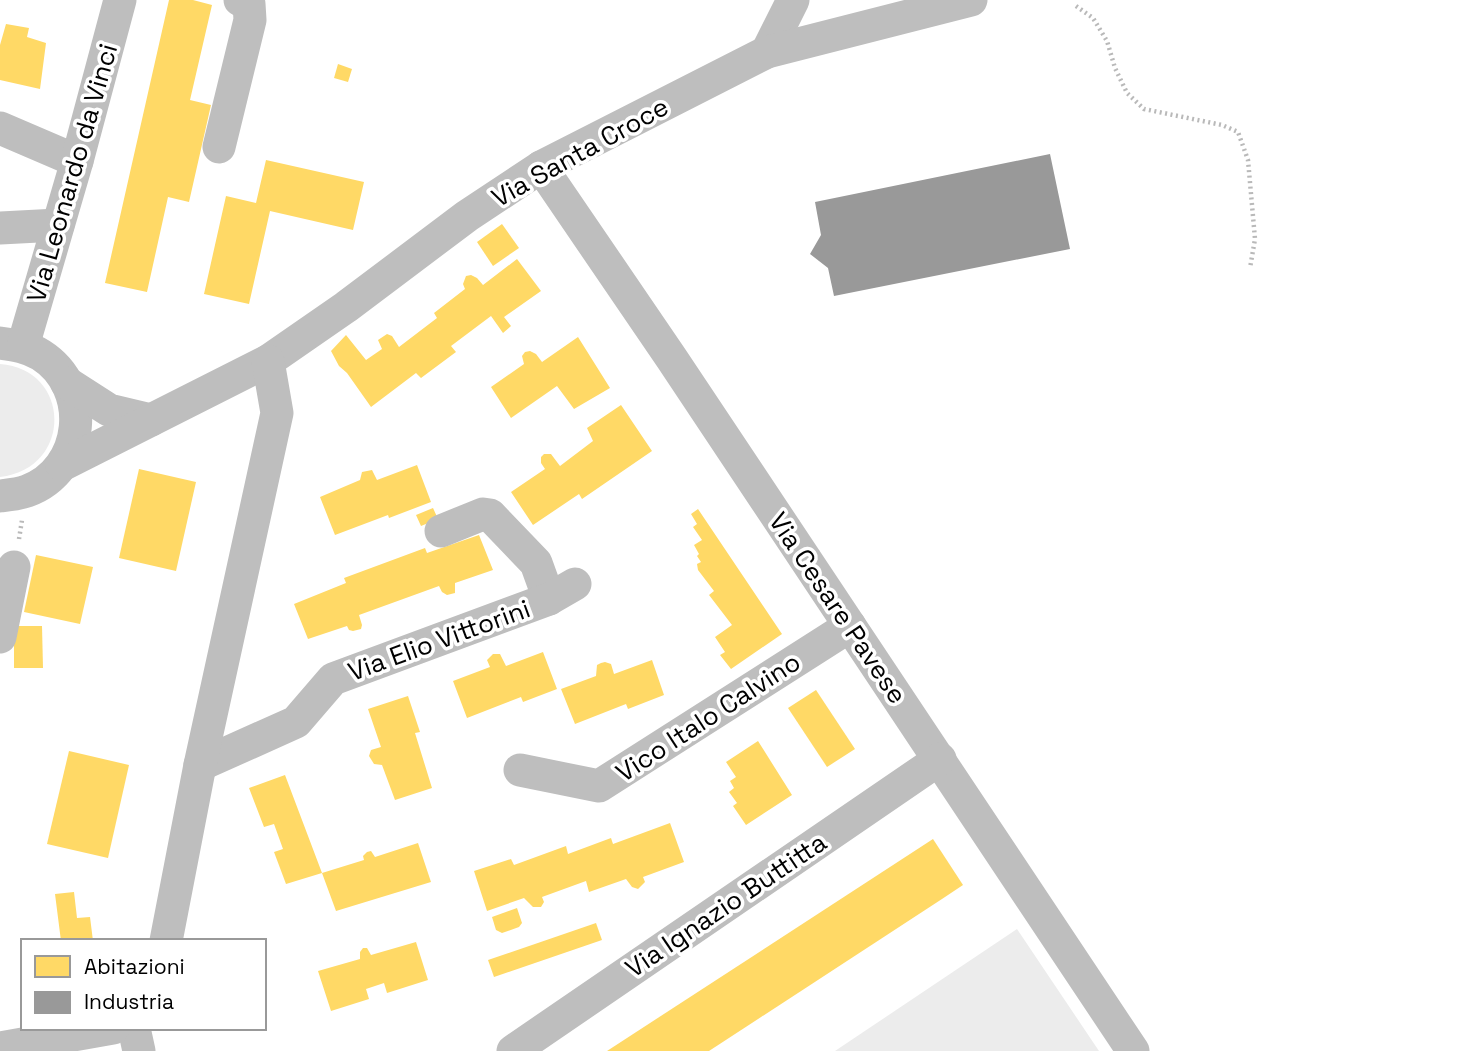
<svg xmlns="http://www.w3.org/2000/svg" width="1461" height="1051" font-family="'Space Grotesk',sans-serif">
<rect width="100%" height="100%" fill="#fff"/>
<g fill="#ececec">
<path d="M0,364c71,5 74,104 0,113z"/>
<polygon points="1017,929 1099,1051 835,1051"/>
</g>
<g fill="#ffd966">
<polygon points="169,0 193,0 212,5 190,100 211,105 189,202 168,197 147,292 105,283"/>
<polygon points="6,24 29,28 27,37 46,43 40,89 0,80 0,45"/>
<polygon points="338,64 352,69 348,82 334,78"/>
<polygon points="266,160 364,182 353,230 270,211 249,304 204,294 226,196 256,203"/>
<polygon points="502,224 519,248 493,266 477,242"/>
<polygon points="517,259 541,291 504,317 511,326 503,333 491,316 451,346 456,352 421,378 416,373 371,407 347,373 339,366 331,351 346,335 366,360 382,349 378,340 387,334 392,336 399,347 437,318 434,313 465,289 463,284 466,276 471,275 477,278 483,285"/>
<polygon points="578,337 610,388 574,409 557,386 511,418 491,387 524,364 522,356 525,352 530,351 536,354 542,362"/>
<polygon points="621,405 652,451 582,499 579,494 533,525 511,492 545,469 541,463 541,457 544,454 551,454 560,466 593,441 587,428"/>
<polygon points="417,465 431,502 389,518 388,515 335,535 320,497 360,480 362,472 372,470 377,480"/>
<polygon points="139,469 196,482 176,571 119,558"/>
<polygon points="433,508 438,519 421,526 416,515"/>
<polygon points="698,509 782,634 731,669 720,655 725,652 715,637 732,625 709,595 714,591 698,570 697,564 701,562 697,556 699,554 694,545 702,540 693,527 697,524 691,514"/>
<polygon points="479,535 493,570 455,583 455,593 447,595 442,592 439,586 359,615 362,625 361,629 353,631 349,630 347,626 308,639 294,604 346,583 344,578 425,548 427,553"/>
<polygon points="36,555 93,567 80,624 24,612"/>
<polygon points="14,626 42,626 43,668 14,668"/>
<polygon points="543,652 557,689 523,702 521,697 467,718 453,681 490,667 487,660 493,654 500,654 506,666"/>
<polygon points="652,660 664,695 628,709 626,704 575,724 561,689 596,676 597,665 601,663 605,662 611,664 614,674"/>
<polygon points="816,690 855,749 827,767 788,708"/>
<polygon points="408,696 420,732 415,733 432,788 395,800 382,765 374,764 369,756 371,750 381,747 368,709"/>
<polygon points="758,741 792,795 746,825 733,806 737,803 729,792 734,788 730,781 736,777 726,762"/>
<polygon points="69,751 129,765 108,858 47,844"/>
<polygon points="285,775 322,873 286,884 274,852 283,849 274,824 264,827 249,788"/>
<polygon points="670,823 684,862 643,877 645,882 638,889 632,887 626,879 589,892 586,881 542,897 544,902 541,907 533,907 524,898 487,911 474,871 511,859 514,865 566,846 568,854 611,838 613,844"/>
<polygon points="933,839 963,885 942,899 709,1051 607,1051"/>
<polygon points="418,843 431,882 336,911 322,873 364,860 363,856 367,852 371,851 375,857"/>
<polygon points="74,892 77,918 90,917 93,941 61,941 55,894"/>
<polygon points="517,908 522,923 519,927 502,933 496,930 492,917"/>
<polygon points="596,923 602,940 494,977 488,960"/>
<polygon points="416,942 428,980 387,993 384,983 366,989 369,999 331,1011 318,971 360,959 360,952 363,948 367,948 371,955"/>
</g>
<polygon fill="#999" points="1050,154 1070,249 834,296 828,268 810,254 821,235 815,202"/>
<g fill="none" stroke-linecap="round" stroke-linejoin="round">
<g stroke="#b9b9b9" stroke-width="4.5" stroke-dasharray="2 3.5" stroke-linecap="butt">
<polyline points="1076,6 1093,18 1107,41 1115,68 1127,93 1144,109 1222,125 1238,132 1248,160 1255,239 1250,268"/>
<polyline points="19,539 22,520"/>
</g>
<g stroke="#bebebe" stroke-width="33">
<polyline points="767,52 793,0"/>
<polyline points="0,128 77,161"/>
<polyline points="219,147 250,20 249,4 240,0"/>
<polyline points="541,167 672,359 1133,1051"/>
<polyline points="0,228 58,225"/>
<path d="M0,343c15,2 28,4 41,12 52,33 44,115 -14,136 -8,3 -19,4 -27,5"/>
<polyline points="23,346 77,161 120,0"/>
<polyline points="67,383 109,410 151,420"/>
<polyline points="62,465 268,361 346,307 467,216 541,167 767,52 971,0"/>
<polyline points="441,531 483,514 490,515 536,563 549,599"/>
<polyline points="0,637 14,567"/>
<polyline points="200,765 296,722 333,679 549,599 575,584"/>
<polyline points="520,770 599,786 850,626"/>
<polyline points="166,941 200,765 277,413 268,361"/>
<polyline points="134,1028 139,1051"/>
<polyline points="0,1048 113,1028"/>
<polyline points="513,1051 940,759"/>
</g>
</g>
<g text-anchor="middle" dominant-baseline="central" stroke-width="7" stroke-linejoin="round" paint-order="stroke">
<g font-size="26" fill="#000" stroke="#fff">
<text transform="translate(580 152) rotate(-29)">Via Santa Croce</text>
<text transform="translate(72 173) rotate(-74)">Via Leonardo da Vinci</text>
<text transform="translate(838 608) rotate(56)">Via Cesare Pavese</text>
<text transform="translate(439 640) rotate(-20)">Via Elio Vittorini</text>
<text transform="translate(708 717) rotate(-33)">Vico Italo Calvino</text>
<text transform="translate(726 905) rotate(-34)">Via Ignazio Buttitta</text>
</g>
</g>
<rect x="21" y="939" width="245" height="91" fill="#ffffff" stroke="#999999" stroke-width="2"/>
<rect x="35" y="956" width="35" height="21" fill="#ffd966" stroke="#999999" stroke-width="2"/>
<text x="84" y="974" font-size="21" fill="#000000">Abitazioni</text>
<rect x="35" y="992" width="35" height="21" fill="#999999" stroke="#999999" stroke-width="2"/>
<text x="84" y="1009" font-size="21" fill="#000000">Industria</text>
</svg>
